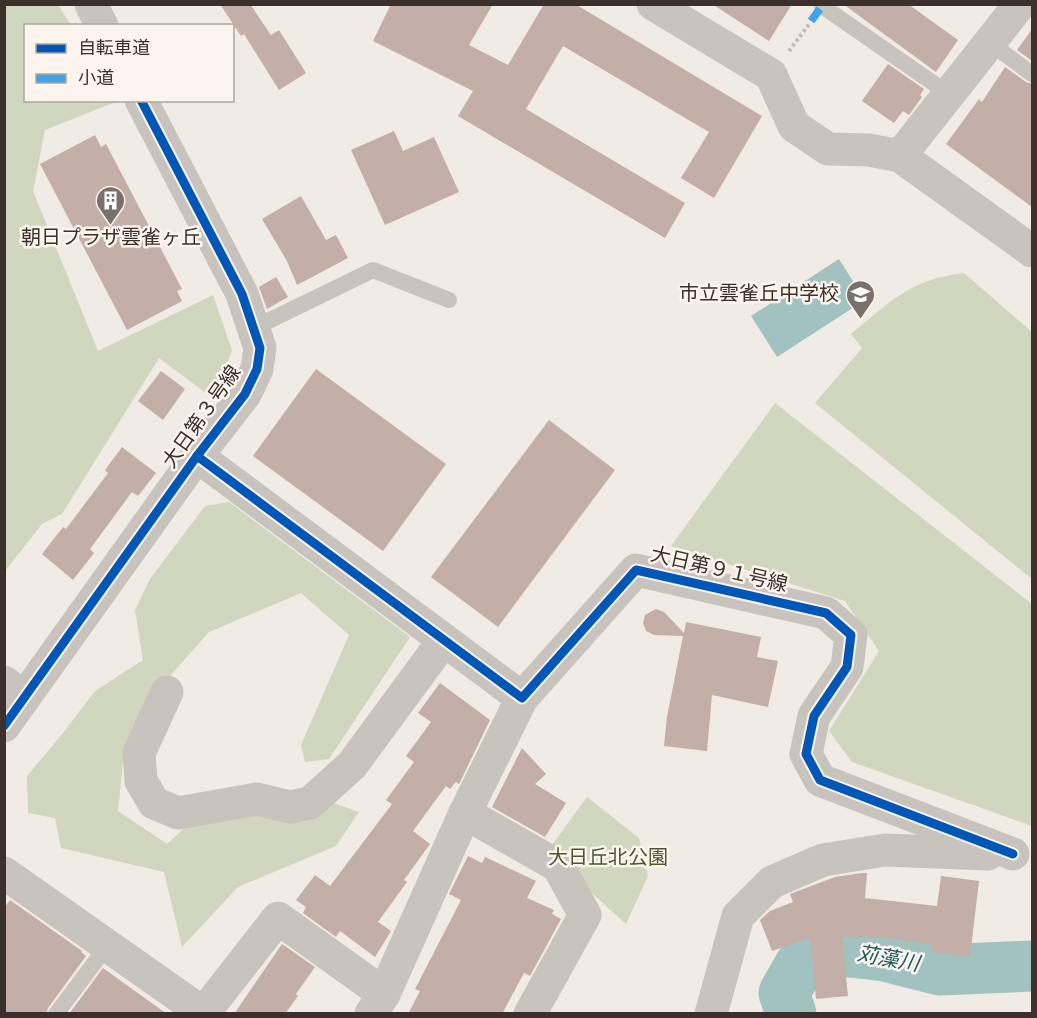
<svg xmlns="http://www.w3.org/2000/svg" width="1037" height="1018" font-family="'Sofia Sans Condensed','Noto Sans JP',sans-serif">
<rect width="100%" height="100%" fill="#f0ebe5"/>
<g fill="#d1d6bf">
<polygon points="5,4 58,5 71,25 26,26 26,100 118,101 45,130 33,191 98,351 213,295 232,350 214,399 159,358 62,514 42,524 5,571"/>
<path d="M964,273l68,59v247l-217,-176 47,-55 -11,-14c40,-33 60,-55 113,-61z"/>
<polygon points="775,403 1032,604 1032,826 852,762 829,731 879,651 845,601 671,546"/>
<polygon points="229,502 410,637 329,759 305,762 301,745 349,635 301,593 209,632 170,676 124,751 118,811 167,844 207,808 302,792 359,812 336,846 238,887 182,947 164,872 61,848 55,818 28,813 27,776 63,733 95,691 143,660 135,610 150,579 205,506"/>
<polygon points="587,797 639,838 648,876 626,924 547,852"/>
</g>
<polygon fill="#a1c2c1" points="839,259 865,300 777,357 751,316"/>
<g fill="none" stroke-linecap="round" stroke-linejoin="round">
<polyline stroke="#a1c2c1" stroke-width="51" points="791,1014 784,993 800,965 831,950 885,956 940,970 1032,966"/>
</g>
<g fill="#c3afa7">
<polygon points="220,4 250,4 271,35 279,30 306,73 279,90 244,34 241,36"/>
<polygon points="391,4 493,4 469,45 508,65 544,4 575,4 762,116 714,198 681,178 709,132 563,46 526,109 685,203 665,238 458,116 473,91 373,41"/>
<polygon points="712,4 792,4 769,41"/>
<polygon points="843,4 908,4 958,40 936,72"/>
<polygon points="1032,29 1032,61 1017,50"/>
<polygon points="888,64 924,89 920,95 922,97 909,115 903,111 894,123 862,101"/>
<polygon points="1005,67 1026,82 1032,84 1032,207 946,144 979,99 982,102"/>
<polygon points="394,131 403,151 434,137 459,192 385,225 351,150"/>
<polygon points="95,135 101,147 106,144 182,289 177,291 182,301 127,330 40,164"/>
<polygon points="301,196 326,240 336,235 348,258 297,285 287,261 262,219"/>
<polygon points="276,277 288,297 267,309 259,287"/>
<polygon points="316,369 446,464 383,551 253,456"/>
<polygon points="161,371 185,389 163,420 138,401"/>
<polygon points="549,420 615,470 498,627 431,577"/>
<polygon points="122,447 156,473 138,496 132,492 90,549 94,553 73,580 42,554 63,527 66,529 108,473 105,470"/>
<polygon points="656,609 664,612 684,633 686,622 761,637 757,657 778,661 768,707 712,695 707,751 664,746 667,717 683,636 654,635 646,631 643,623 645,615"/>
<polygon points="440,683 490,720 459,784 456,782 450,789 446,786 413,831 430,844 404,880 407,882 378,922 391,931 375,957 340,931 336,937 303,913 306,907 296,900 315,875 330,886 392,804 386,800 414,762 406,756 431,722 418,713"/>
<polygon points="522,748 546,774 535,784 566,803 545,837 492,807"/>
<polygon points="468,856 482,863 485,857 536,881 527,898 554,910 552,914 561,919 530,976 524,973 502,1014 408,1014 420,991 415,989 461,900 449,894"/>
<polygon points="862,873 867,873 865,898 937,906 941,876 979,881 970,957 932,952 933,945 909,941 862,936 861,938 842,937 848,996 816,999 810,938 772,951 760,920 770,911 793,902 790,894 835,877"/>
<polygon points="10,900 82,951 81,952 86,956 48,1008 46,1014 4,1014 4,908"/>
<polygon points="282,944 315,967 296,994 298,996 285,1014 234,1014"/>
<polygon points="103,968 167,1014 69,1014"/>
</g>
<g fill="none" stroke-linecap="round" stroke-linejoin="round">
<polyline stroke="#c2bbb6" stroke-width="4" stroke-dasharray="3 3" stroke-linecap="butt" points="789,51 810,23"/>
<g stroke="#c9c3be" stroke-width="16">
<polyline points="822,6 949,94"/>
<polyline points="990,43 1032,74"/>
<polyline points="254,328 373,270 449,300"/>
<polyline points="56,1014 107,946"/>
</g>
<g stroke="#c9c3be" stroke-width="33">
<polyline points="653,4 771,75 794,126 828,149 869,150 900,156 1032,251"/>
<polyline points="900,156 1020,4"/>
<polyline points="197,456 522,698 636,570 826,613 851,635 847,667 814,716 806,754 820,780 1013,854"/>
<polyline points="4,682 24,698"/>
<polyline points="167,692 139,753 141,781 154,803 178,813 257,799 290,807 310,803 352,765 444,640"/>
<polyline points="465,813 558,866 585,915 530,1014"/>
<polyline points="4,873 203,1013"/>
<polyline points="203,1014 278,918 384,994"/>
<polyline points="371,1014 384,994 465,813 522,698"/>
<polyline points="711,1014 738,916 772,882 823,860 885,850 988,854"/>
</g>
<g stroke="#c9c3be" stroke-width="33">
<polyline points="91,4 102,26"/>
<polyline points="4,726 197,456 245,394 257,369 260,348 242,294 141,100"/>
</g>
<polyline stroke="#3fa3eb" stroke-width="8" stroke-dasharray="15 8" stroke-linecap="butt" points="811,21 822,6"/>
<defs>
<g id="cycleway">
<polyline points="197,456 522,698 636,570 826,613 851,635 847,667 814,716 806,754 820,780 1013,854"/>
<polyline points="4,726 197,456 245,394 257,369 260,348 242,294 141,100"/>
</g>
</defs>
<use href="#cycleway" stroke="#fbf5ee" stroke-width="13"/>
<use href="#cycleway" stroke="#0057b8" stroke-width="9"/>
</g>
<defs>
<symbol id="building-pin" viewBox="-11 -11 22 30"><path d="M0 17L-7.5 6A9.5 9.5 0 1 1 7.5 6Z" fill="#7a716c" stroke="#fbf5ee"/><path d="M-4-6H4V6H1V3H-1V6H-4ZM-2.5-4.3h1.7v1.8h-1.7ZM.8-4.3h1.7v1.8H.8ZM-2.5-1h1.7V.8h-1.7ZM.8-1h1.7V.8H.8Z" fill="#fff"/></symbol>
<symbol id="school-pin" viewBox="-11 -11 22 30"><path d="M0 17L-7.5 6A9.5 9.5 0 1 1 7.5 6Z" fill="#7a716c" stroke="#fbf5ee"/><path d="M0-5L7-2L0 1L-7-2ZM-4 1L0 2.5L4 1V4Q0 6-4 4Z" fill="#fff"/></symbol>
</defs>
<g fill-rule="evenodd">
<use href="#building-pin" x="94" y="184" width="33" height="45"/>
<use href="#school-pin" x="844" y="278" width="33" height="45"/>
</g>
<g text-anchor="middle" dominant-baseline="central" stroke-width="5" stroke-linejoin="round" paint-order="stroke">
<g font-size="20" fill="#3b302b" stroke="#fbf5ee">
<text x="111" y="238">朝日プラザ雲雀ヶ丘</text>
<text x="839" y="294" text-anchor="end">市立雲雀丘中学校</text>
</g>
<g font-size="20" fill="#3b302b" stroke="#fbf5ee">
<text transform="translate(202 417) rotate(-55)">大日第３号線</text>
<text transform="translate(719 570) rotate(13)">大日第９１号線</text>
</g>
<g font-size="20" fill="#4a5a2e" stroke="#fbf5ee">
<text x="608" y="858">大日丘北公園</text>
</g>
<g font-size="21" font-style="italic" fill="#1f5a5e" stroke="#fbf5ee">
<text transform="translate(888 959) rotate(10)">苅藻川</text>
</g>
</g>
<rect width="1037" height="1018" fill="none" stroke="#3b302b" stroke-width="12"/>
<rect x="24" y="24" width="210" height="78" fill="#fbf5ee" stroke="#aea6a0" stroke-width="1.5"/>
<rect x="36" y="44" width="30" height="9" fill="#0057b8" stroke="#aea6a0" stroke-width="1.5"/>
<text x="78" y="54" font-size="18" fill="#3b302b">自転車道</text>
<rect x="36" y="74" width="30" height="9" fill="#3fa3eb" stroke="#aea6a0" stroke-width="1.5"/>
<text x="78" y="84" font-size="18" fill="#3b302b">小道</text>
</svg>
